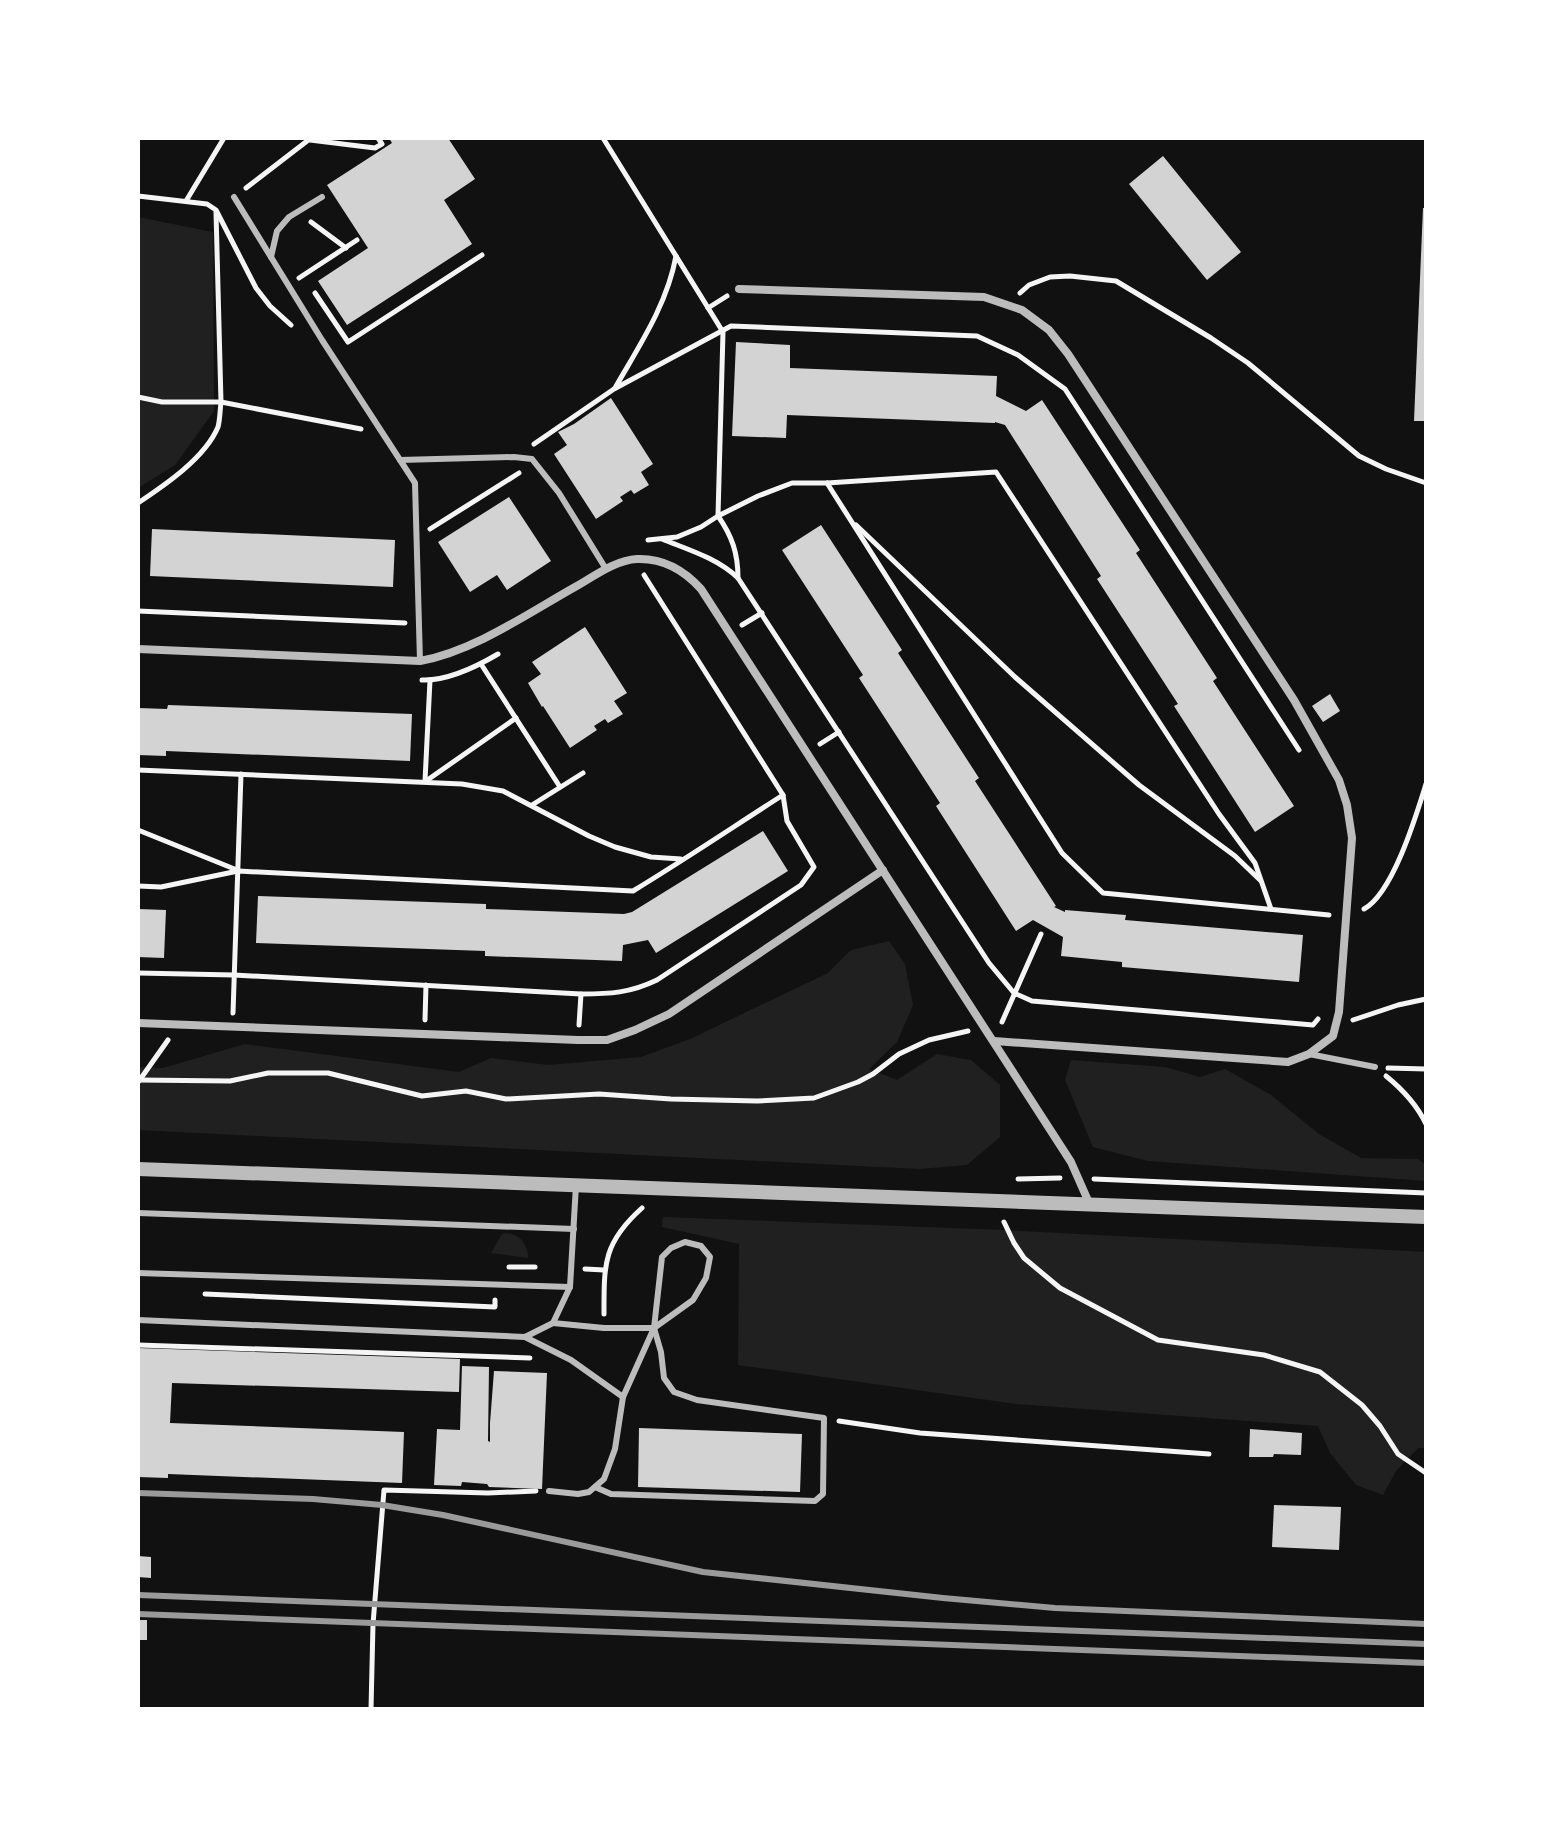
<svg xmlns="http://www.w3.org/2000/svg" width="1564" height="1847" font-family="'Libre Baskerville',serif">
<rect width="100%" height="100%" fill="#111"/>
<g fill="#202020">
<polygon points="138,217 213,232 214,411 175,465 138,488"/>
<polygon points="889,941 905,964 913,1005 897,1042 869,1069 897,1080 937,1054 971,1060 1000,1085 1000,1137 967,1165 920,1169 138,1130 138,1067 163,1068 245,1044 459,1072 491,1058 548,1065 641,1057 690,1039 828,973 851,950"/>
<polygon points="1071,1060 1165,1067 1200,1077 1225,1069 1271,1095 1319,1134 1361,1158 1418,1159 1426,1165 1426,1181 1148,1161 1093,1147 1065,1080"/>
<polygon points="663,1217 1004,1230 1426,1252 1426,1448 1418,1448 1396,1471 1383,1495 1356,1485 1330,1453 1318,1426 1016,1404 738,1365 739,1244 662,1227"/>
<path d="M502,1234c15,-3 26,9 26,24l-37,-5z"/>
</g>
<g fill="#d3d3d3">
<polygon points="389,138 448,138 475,179 444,200 472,244 347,325 318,281 368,248 327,185 392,143"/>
<polygon points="1163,156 1241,252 1207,280 1129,184"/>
<polygon points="1423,208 1426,208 1426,421 1414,421"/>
<polygon points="736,342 790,345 790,368 997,376 996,396 1026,411 1042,400 1140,550 1136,553 1217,678 1213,681 1294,806 1255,832 1174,706 1178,704 1097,579 1101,576 1005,425 995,422 995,423 787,415 786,438 732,436"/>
<polygon points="611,398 653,464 641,472 649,485 634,494 631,490 620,497 623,501 596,519 554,454 567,445 558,432 574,424"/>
<polygon points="509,497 551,561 507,590 497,575 470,592 438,542"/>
<polygon points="821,525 902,650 898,653 979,778 975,781 1056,906 1054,907 1065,912 1065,910 1126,915 1125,920 1303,935 1299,982 1122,967 1122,962 1061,956 1063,937 1033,920 1016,931 936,806 940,803 859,678 863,675 782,550"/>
<polygon points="152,529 395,540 393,587 150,576"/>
<polygon points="585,627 627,693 614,701 623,714 608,723 605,719 594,726 597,730 570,748 543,706 542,707 528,683 541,674 532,662"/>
<polygon points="1330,694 1340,711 1323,722 1312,706"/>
<polygon points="168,705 412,714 410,761 166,751 166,756 138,755 138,708 167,709"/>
<polygon points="763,831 788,871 656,953 648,940 623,945 622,961 485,956 485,951 256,943 258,896 486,904 486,909 624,914 632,912"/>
<polygon points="138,909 166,910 164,958 138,957"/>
<polygon points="138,1348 460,1359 459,1392 172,1383 170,1423 404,1432 402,1483 168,1474 168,1478 138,1477"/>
<polygon points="462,1366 489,1367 488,1441 490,1442 490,1423 494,1371 547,1373 542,1489 489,1487 487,1484 462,1482 461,1486 434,1485 437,1429 460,1430"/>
<polygon points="639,1428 802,1434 800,1492 638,1487"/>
<polygon points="1250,1429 1302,1433 1301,1455 1274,1454 1273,1457 1249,1457"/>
<polygon points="1274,1505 1341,1507 1339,1550 1272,1547"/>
<polygon points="138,1556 151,1557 151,1578 138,1577"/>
<rect x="138" y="1620" width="9" height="20"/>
</g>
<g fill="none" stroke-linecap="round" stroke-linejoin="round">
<g stroke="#f5f5f5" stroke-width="5">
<path d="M603,138l120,194 -5,184c14,20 20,37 20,62"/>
<polyline points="310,140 375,148 382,144 378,138"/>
<polyline points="246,188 311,138"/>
<polyline points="138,196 207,204 216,210 256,288 270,306 291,325"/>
<polyline points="186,201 224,138"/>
<polyline points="311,222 346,248"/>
<polyline points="299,278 357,240"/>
<polyline points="315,293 348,342 482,255"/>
<polyline points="1020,293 1029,285 1050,277 1070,276 1116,281 1211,338 1248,363 1359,456 1386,469 1426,483"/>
<polyline points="708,308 727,296"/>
<path d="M615,388c24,-42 52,-83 61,-132"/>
<polyline points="138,397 162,402 221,402 361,429"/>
<polyline points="534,444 614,389 731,326 977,336 1018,355 1065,389 1299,750"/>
<polyline points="827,483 1062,853 1103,893 1329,915"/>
<path d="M138,503c27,-18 67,-45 80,-76 2,-7 2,-17 3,-25l-5,-190"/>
<polyline points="856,525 1015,677 1139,785 1235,856 1260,880"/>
<polyline points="430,529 519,473"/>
<path d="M662,539c27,11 55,19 76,39l251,385 25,30 18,8 281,24 5,-6"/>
<polyline points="648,540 677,537 701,527 718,516 758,496 792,483 827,483 996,472 1219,814 1255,863 1271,909"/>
<polyline points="138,611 405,623"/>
<polyline points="742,625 762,613"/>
<polyline points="481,664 560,787"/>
<path d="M422,680c26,1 54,-13 76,-26"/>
<polyline points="820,744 839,732"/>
<polyline points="138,770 462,784 503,791 589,836 615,847 651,857 681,859"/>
<polyline points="425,781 430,680"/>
<polyline points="426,781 516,718"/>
<polyline points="532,805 583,773"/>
<polyline points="138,830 237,870"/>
<path d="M138,886l23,1 77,-16 395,20c51,-31 100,-64 150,-96"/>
<path d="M1364,909c29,-16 52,-93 62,-125"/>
<path d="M138,973l96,2 347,19c29,0 49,-1 76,-14l144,-95 13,-18 -27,-46 -4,-26 -139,-220"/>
<polyline points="233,1013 241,774"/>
<polyline points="425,1020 426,985"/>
<polyline points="1353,1020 1398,1005 1426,999"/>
<polyline points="1002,1022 1041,934"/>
<polyline points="579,1025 581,994"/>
<polyline points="1388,1068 1426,1069"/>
<path d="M1386,1076c16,13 31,29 40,48"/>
<polyline points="138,1080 230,1081 268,1073 328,1073 422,1096 466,1091 506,1099 599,1094 671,1099 757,1101 814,1098 858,1082 873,1074 899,1054 929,1040 968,1031"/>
<polyline points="139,1081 168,1040"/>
<polyline points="1018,1179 1060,1178"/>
<polyline points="1094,1179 1426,1193"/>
<polyline points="1004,1222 1014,1243 1024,1258 1060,1288 1158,1340 1264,1355 1320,1372 1362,1405 1380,1426 1398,1454 1426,1473"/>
<polyline points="509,1267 535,1267"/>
<polyline points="585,1269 604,1270"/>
<polyline points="205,1294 495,1307 495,1300"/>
<path d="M604,1314c0,-50 -1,-71 38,-106"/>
<polyline points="138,1345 530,1358"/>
<polyline points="839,1421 920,1433 1209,1454"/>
<polyline points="371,1709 373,1624 384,1490 488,1493 536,1491"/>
</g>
<g stroke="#bcbcbc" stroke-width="6">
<polyline points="234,197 322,340 415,483 420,661"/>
<polyline points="271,257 277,231 289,217 322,197"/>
<polyline points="400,460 514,457 532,459 559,493 606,569"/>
<polyline points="1309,1054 1375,1067"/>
<polyline points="138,1213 574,1229"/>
<polyline points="138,1273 570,1287"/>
<polyline points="138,1320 525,1337 553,1323 570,1287 576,1185"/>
<polyline points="525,1337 571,1360 623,1397"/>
<polyline points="595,1487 611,1494 815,1501 823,1494 824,1418 697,1400 674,1392 664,1378 661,1352 654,1328"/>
<polyline points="549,1491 578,1494 589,1492 604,1479 615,1449 623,1397 654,1328 662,1257 671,1248 685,1242 701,1246 710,1257 706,1278 693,1300 654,1328 604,1328 553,1323"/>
</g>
<g stroke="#bcbcbc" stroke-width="8">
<polyline points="739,289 984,297 1022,310 1049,330 1068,354 1294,700 1339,780 1347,805 1352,838 1339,1012 1333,1036 1309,1054 1288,1062 994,1041"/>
<path d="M138,649l282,12c54,-10 107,-47 155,-74 18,-10 40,-27 62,-28 27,-1 47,11 64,30l370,573 19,43"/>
<polyline points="138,1023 578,1040 607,1040 635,1030 669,1014 883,870"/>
</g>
<polyline stroke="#bcbcbc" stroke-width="14" points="138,1169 1426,1217"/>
<g stroke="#9a9a9a" stroke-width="6">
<polyline points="138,1493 313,1499 382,1505 443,1515 703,1572 943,1598 1055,1608 1426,1624"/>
<polyline points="138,1595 1426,1644"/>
<polyline points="138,1614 1426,1663"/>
</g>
</g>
<rect width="1564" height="1847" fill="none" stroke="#ffffff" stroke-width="280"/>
</svg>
